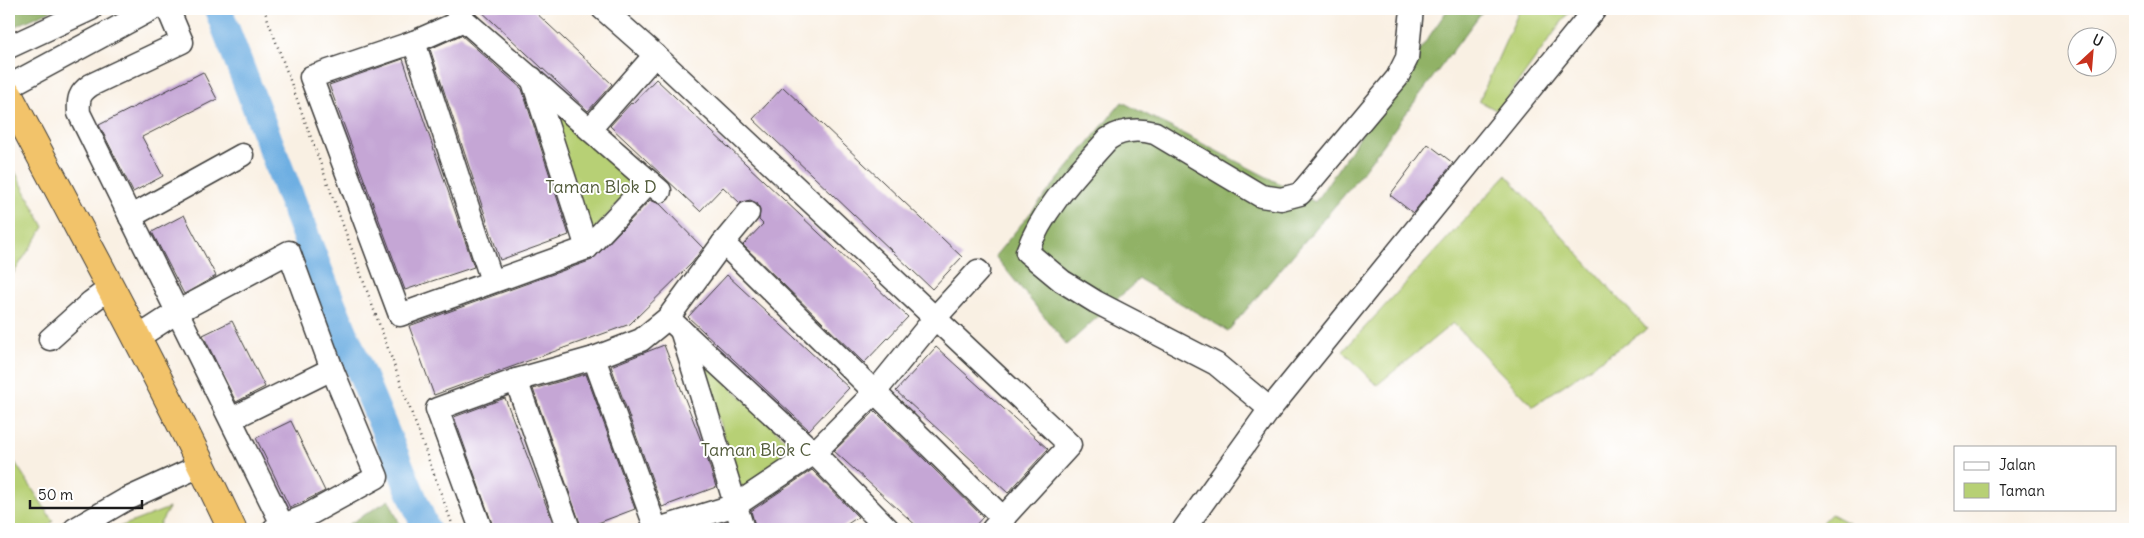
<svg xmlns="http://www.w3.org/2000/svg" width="2144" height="538" font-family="Delius,sans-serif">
<rect width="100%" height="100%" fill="#fff"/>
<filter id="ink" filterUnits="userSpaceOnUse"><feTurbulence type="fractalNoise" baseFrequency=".02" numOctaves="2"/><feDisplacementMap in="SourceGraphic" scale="10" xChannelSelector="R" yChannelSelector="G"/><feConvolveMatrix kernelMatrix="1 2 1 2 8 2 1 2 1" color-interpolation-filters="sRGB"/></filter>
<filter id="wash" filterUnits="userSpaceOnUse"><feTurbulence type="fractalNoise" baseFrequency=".0096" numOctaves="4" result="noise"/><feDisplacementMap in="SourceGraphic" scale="20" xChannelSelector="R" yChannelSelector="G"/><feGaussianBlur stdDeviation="1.12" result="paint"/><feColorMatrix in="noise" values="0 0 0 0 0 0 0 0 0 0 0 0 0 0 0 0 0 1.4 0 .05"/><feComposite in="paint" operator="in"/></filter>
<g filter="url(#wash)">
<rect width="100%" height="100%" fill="#f9f0e3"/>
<g fill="#b7d075" stroke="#6a7648">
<polygon points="1520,9 1571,9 1498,111 1479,101"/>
<polygon points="550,105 636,184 589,235"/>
<polygon points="9,160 44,227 9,280"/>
<polygon points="1506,175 1647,329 1533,406 1453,323 1377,385 1343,351"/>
<polygon points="696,353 799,453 742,490"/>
<polygon points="9,453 53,521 45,529 9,529"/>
<polygon points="169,508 157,529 114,529"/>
<polygon points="1831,514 1859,529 1816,529"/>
</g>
<g fill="#91b266" stroke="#566741">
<polygon points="9,9 54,9 9,29"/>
<polygon points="1448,9 1484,9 1351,187 1228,331 1139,279 1067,345 995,256 1122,102 1315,202"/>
<polygon points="389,500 402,529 341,529"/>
</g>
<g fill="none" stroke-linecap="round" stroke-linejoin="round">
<polyline stroke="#6eafe2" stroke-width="28" points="218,9 328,294 426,529"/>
</g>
<g id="blocks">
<g fill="#c5a6d5">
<polygon points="479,9 532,9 612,84 588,111"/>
<polygon points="461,35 522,89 569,235 500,260 430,49"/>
<polygon points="403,59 474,267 405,290 329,85"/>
<polygon points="203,72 217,99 142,137 163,176 133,192 99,125"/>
<polygon points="656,79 908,317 864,363 743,245 763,224 759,220 760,209 757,203 750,200 740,203 723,187 700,211 610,126 631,103 632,104"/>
<polygon points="783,87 962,257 932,289 753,119"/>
<polygon points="1428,144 1453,163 1413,213 1390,195"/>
<polygon points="650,200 660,204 703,248 692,263 630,324 434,395 409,326 592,260"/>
<polygon points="184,215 216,276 184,294 152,232"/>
<polygon points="727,275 849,388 809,430 688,317"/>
<polygon points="232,321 265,387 236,402 203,335"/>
<polygon points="664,345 704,448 716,487 662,507 611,366"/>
<polygon points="936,347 1048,449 1008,493 896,391"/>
<polygon points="586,374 635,509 582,529 533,389"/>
<polygon points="505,398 555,528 555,529 494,529 454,417"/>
<polygon points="875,411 983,517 972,529 920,529 834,451"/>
<polygon points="291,421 325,491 290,508 256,438"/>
<polygon points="812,470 858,517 840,529 756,529 751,511"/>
<polygon points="727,522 729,529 709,529 709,527"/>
</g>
</g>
</g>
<g filter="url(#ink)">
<use href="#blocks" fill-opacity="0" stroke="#3d3c3a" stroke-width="1"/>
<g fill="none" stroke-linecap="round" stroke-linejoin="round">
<defs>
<g id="minor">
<path d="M168,9l14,33 -91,43c-12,8 -13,14 -12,28l204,413"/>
<polyline points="456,9 464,20 660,191"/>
<polyline points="603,9 655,55 1070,445 993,529"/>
<polyline points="464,20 414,42 311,77 400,315 587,248 649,182"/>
<polyline points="414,42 492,281"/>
<polyline points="9,47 91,9"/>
<polyline points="532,78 587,248"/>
<polyline points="9,86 152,9"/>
<polyline points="590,129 655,55"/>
<polyline points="130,217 242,155"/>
<polyline points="723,243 1004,519"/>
<polyline points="668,318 814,453 888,529"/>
<polyline points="681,330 743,529"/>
<polyline points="137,338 177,312 289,252 332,369 377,477 306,516 274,529"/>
<polyline points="50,339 91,302 110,288"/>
<polyline points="594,358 656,529"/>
<polyline points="516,380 569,529"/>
<path d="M1270,409l-54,-45 -120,-62 -34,-21 -35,-29c16,-44 50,-78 81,-113 15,-10 31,-10 47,-6l106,63 20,3 19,-5 97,-116 10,-20 5,-49"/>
<polyline points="231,419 332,369"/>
<polyline points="75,529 125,500 202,465"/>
<polyline points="481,529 437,409 516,380 594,358 641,340 668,318 723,243 748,213"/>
<polyline points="658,529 736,505 814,453 875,392 935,318 978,271"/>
<polyline points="1184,529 1270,409 1595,9"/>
</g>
<path id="highway" d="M9,96c76,144 154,286 223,433"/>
</defs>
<use href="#minor" stroke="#3d3c3a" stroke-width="25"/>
<use href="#highway" stroke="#3d3c3a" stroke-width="30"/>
<polyline stroke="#3d3c3a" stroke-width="2.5" stroke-dasharray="1 4" stroke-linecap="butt" points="264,9 454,529"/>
<use href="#minor" stroke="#fff" stroke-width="22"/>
<use href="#highway" stroke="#f2c36a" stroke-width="28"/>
</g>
</g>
<g text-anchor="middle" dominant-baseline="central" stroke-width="4" stroke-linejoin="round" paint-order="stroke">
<g font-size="18" fill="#525b3b" stroke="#fff">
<text x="601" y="186">Taman Blok D</text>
<text x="756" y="449">Taman Blok C</text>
</g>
</g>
<rect width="2144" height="538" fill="none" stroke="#fff" stroke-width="30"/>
<rect x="1954" y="446" width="162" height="65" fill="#ffffff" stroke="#a4a4a4"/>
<rect x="1964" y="462" width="25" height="8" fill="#ffffff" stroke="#a4a4a4"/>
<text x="1999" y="470" font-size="15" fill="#1c1c1c">Jalan</text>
<rect x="1964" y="483" width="25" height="15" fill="#b7d075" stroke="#a4a4a4"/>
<text x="1999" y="496" font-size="15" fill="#1c1c1c">Taman</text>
<g transform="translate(2092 52) rotate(26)"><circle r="24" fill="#ffffff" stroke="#a4a4a4"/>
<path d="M0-4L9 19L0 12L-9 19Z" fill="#c8321e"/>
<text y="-8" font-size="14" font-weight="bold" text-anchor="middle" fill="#1c1c1c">U</text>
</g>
<path d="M30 500v8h112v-8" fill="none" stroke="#1c1c1c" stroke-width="2.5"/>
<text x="38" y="500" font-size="15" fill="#1c1c1c" stroke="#ffffff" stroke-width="4" paint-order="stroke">50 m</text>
</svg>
